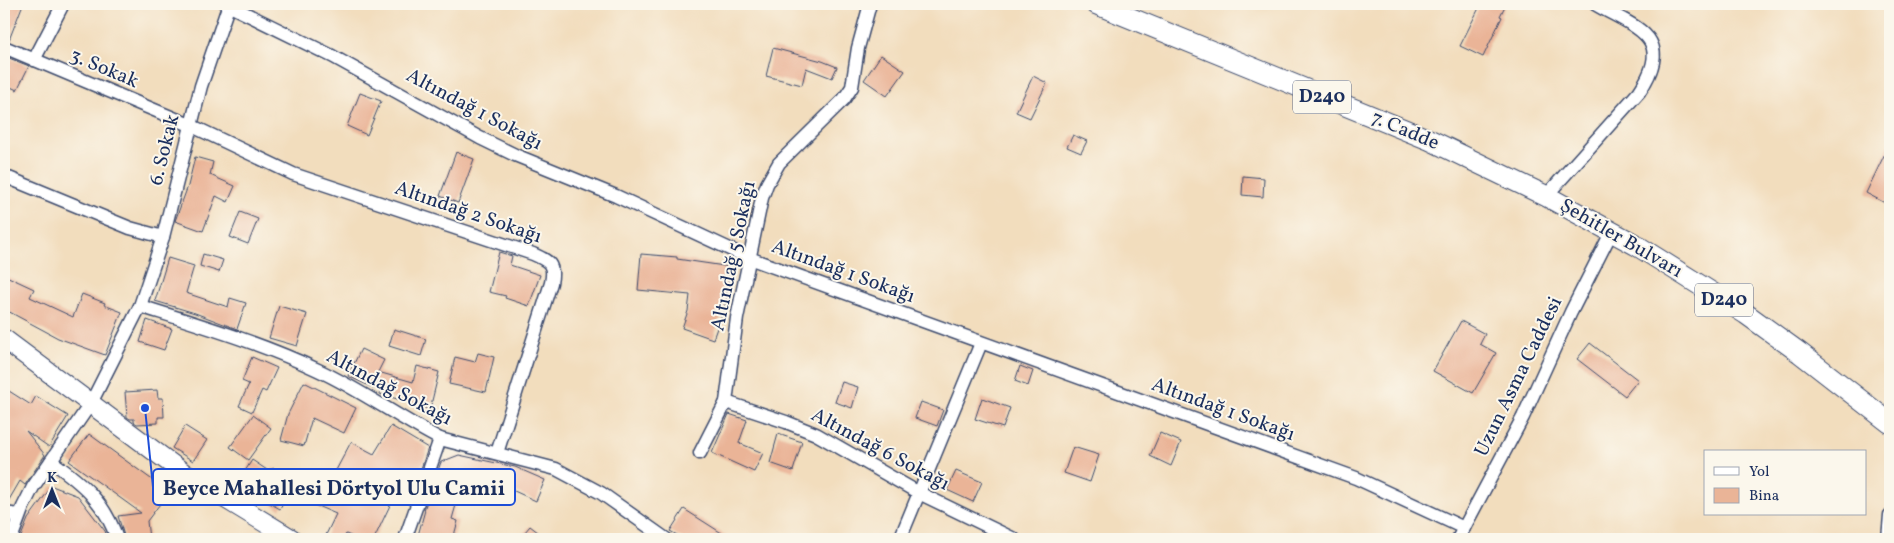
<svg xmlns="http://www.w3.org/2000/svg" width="1894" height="543" font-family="Vollkorn,serif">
<rect width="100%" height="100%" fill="#fbf7ec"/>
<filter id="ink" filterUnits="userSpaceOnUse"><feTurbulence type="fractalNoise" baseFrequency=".02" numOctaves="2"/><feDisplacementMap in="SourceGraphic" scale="10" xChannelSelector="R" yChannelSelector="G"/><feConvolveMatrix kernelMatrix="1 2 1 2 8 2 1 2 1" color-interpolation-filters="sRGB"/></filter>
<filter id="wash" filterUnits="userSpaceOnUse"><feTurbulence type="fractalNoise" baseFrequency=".0096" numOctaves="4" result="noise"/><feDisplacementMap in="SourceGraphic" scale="20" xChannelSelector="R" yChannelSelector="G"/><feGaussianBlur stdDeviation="1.12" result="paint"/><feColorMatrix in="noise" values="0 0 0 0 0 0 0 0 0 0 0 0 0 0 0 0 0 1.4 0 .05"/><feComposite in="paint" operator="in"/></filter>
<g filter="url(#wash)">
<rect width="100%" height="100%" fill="#f2ddbd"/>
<g id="blocks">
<g fill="#eab497">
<polygon points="4,4 23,4 9,40 4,39"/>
<polygon points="1481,4 1506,4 1500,16 1502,17 1483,57 1460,46"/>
<polygon points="773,48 822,61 837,67 832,78 806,68 802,85 766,76"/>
<polygon points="881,55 905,71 887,96 864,80"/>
<polygon points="4,56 29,66 17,90 4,84"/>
<polygon points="1033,76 1047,83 1030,118 1016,112"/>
<polygon points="360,93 381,101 367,135 347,126"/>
<polygon points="1073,135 1087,141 1081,153 1067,147"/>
<polygon points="1890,143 1890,193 1885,203 1866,193"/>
<polygon points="456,152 474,159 458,203 440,196"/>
<polygon points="195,157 213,162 210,175 235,186 228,202 216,196 203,231 175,221 188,186"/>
<polygon points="1243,176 1264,178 1263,197 1242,195"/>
<polygon points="240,212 258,219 248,244 230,237"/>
<polygon points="499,252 512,256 510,265 540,275 529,306 505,298 506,296 489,292"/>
<polygon points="203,254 223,260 219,272 200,266"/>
<polygon points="641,254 677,257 677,259 731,267 725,306 713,339 682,328 688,311 690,295 638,290"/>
<polygon points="168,258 194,266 186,293 228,307 230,298 246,303 237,329 195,313 155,301"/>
<polygon points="4,275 34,289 30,297 73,317 82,294 105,303 104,305 122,312 105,355 58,338 4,309"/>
<polygon points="279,306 307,314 297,346 269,338"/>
<polygon points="147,320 172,329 164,350 140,342"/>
<polygon points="1461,321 1485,334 1480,344 1496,353 1473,393 1433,371"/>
<polygon points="394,329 426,339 421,356 389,346"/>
<polygon points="1590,343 1638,380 1625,396 1577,359"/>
<polygon points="361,349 384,360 378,372 413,382 417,366 439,372 430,409 408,404 408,402 380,394 380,391 348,376"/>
<polygon points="478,353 494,357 486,392 449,384 455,357 475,362"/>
<polygon points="252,357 277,368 266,392 262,390 252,412 239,406 249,384 242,381"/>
<polygon points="1020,366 1033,371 1028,386 1015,381"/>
<polygon points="304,382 356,408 344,433 312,418 304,446 281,440 288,414"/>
<polygon points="842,382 858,387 852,408 835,402"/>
<polygon points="157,390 158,398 163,398 164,417 158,417 158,423 137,424 134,422 134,419 130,419 127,417 125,392"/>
<polygon points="9,391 31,405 36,396 68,416 49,447 26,431 45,455 25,485 20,481 6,505 4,505 4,399"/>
<polygon points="982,398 1010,408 1003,428 975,419"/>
<polygon points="921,402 943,410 937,426 915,418"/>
<polygon points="729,414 747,420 739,443 763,453 754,472 712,453"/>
<polygon points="253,415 271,428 248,460 230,447"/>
<polygon points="185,426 207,440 193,461 172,448"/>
<polygon points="391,426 428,448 409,504 393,499 374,539 358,539 346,534 343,539 324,539 336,514 289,494 280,509 254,494 250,500 233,490 252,460 270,472 273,468 302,484 303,480 330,491 334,474 351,442 374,454"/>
<polygon points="1160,433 1181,442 1171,466 1150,456"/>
<polygon points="89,434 169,492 147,521 149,539 125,539 118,516 141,513 69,461"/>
<polygon points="778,434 802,442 793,471 770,463"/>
<polygon points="1073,447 1099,455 1090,482 1064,473"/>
<polygon points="459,455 515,467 545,480 536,501 512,490 513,488 464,477 452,519 458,521 453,539 417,539 425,510 424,510 441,462"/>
<polygon points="956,471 982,482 973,502 947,490"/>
<polygon points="52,486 78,496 105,531 108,539 20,539 28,519"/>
<polygon points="684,509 731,539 684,539 670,531"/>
<polygon points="530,526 547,539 519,539"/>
</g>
</g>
</g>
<g filter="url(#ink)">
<use href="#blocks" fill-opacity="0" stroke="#3b496c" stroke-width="1"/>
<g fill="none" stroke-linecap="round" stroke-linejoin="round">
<defs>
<g id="street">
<polyline points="226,4 332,56 480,138 515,155 616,196 749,258 1356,478 1464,528"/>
<path d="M4,47l186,78 103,49 240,80c16,7 22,10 18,29l-54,170"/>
<polyline points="34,60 63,4"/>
<polyline points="4,176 130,228 163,237"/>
<path d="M1546,196l93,-104c38,-56 -4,-64 -44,-88"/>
<path d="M140,306c60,19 121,37 178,64 43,20 81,48 122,69l116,30 45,24 65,46"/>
<polyline points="726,402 786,422 816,434 919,493 1014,539"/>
<polyline points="700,453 726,402 737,318 762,198 767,184 779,163 844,99 852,87 858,48 870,4"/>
<path d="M51,461c31,22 54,41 66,78"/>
<polyline points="4,513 19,515"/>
<polyline points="11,539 23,507 33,487 91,403 140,306 163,237 201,86 229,4"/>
<polyline points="405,539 440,439"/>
<polyline points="900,539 981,343"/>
<polyline points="1458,539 1523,417 1571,312 1612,231"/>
<polyline points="1888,539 1890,515"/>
</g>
<polyline id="secondary" points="4,339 185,474 292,539"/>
<polyline id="primary" points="1096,4 1430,140 1546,196 1636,245 1746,314 1800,353 1890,423"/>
</defs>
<use href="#street" stroke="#3b496c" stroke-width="15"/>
<use href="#secondary" stroke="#3b496c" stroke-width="21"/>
<use href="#primary" stroke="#3b496c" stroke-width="22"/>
<use href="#street" stroke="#fff" stroke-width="12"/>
<use href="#secondary" stroke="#fff" stroke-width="19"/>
<use href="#primary" stroke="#fff" stroke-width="20"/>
</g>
</g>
<g text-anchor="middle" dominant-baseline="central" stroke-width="4" stroke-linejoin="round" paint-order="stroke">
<g fill="#fbf7ec" stroke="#5e6b89" stroke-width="1">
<rect x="1293" y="80.5" width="58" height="33" rx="4"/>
<rect x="1695" y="283.5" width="58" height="33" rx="4"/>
</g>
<g font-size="19" font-weight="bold" fill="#1b2f5e">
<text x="1322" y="97">D240</text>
<text x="1724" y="300">D240</text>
</g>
<g font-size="20" fill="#1b2f5e" stroke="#fbf7ec">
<text transform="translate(104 69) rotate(23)">3. Sokak</text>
<text transform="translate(474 110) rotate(28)">Altındağ 1 Sokağı</text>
<text transform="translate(1405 131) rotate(23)">7. Cadde</text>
<text transform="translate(165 150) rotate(-76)">6. Sokak</text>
<text transform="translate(468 213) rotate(19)">Altındağ 2 Sokağı</text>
<text transform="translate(1621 239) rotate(30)">Şehitler Bulvarı</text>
<text transform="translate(734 256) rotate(-78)">Altındağ 5 Sokağı</text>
<text transform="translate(843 272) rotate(20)">Altındağ 1 Sokağı</text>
<text transform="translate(1519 377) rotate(-64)">Uzun Asma Caddesi</text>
<text transform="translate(389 388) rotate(28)">Altındağ Sokağı</text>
<text transform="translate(1223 410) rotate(20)">Altındağ 1 Sokağı</text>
<text transform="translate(880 450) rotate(28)">Altındağ 6 Sokağı</text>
</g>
</g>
<path fill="none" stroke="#1d4ed8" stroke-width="2" d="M145 408L153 487"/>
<circle fill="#1d4ed8" stroke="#fbf7ec" stroke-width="2" cx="145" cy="408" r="5"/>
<rect fill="#fbf7ec" stroke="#1d4ed8" stroke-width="2" x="153" y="469" width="362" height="36" rx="5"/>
<g font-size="21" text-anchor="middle" font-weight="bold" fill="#1b2f5e">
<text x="334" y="495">Beyce Mahallesi Dörtyol Ulu Camii</text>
</g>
<rect width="1894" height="543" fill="none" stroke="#fbf7ec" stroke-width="20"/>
<rect x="1704" y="450" width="162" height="65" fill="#fbf7ec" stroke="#a1a7b3"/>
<rect x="1714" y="467" width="25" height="8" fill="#ffffff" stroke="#a1a7b3"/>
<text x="1749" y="476" font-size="15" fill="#1b2f5e">Yol</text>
<rect x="1714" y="488" width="25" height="15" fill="#eab497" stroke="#a1a7b3"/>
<text x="1749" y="500" font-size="15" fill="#1b2f5e">Bina</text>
<g transform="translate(52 490)" stroke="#fbf7ec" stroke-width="4" paint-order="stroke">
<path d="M0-4L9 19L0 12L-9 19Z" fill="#1b2f5e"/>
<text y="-8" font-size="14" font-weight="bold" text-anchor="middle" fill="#1b2f5e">K</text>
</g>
</svg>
